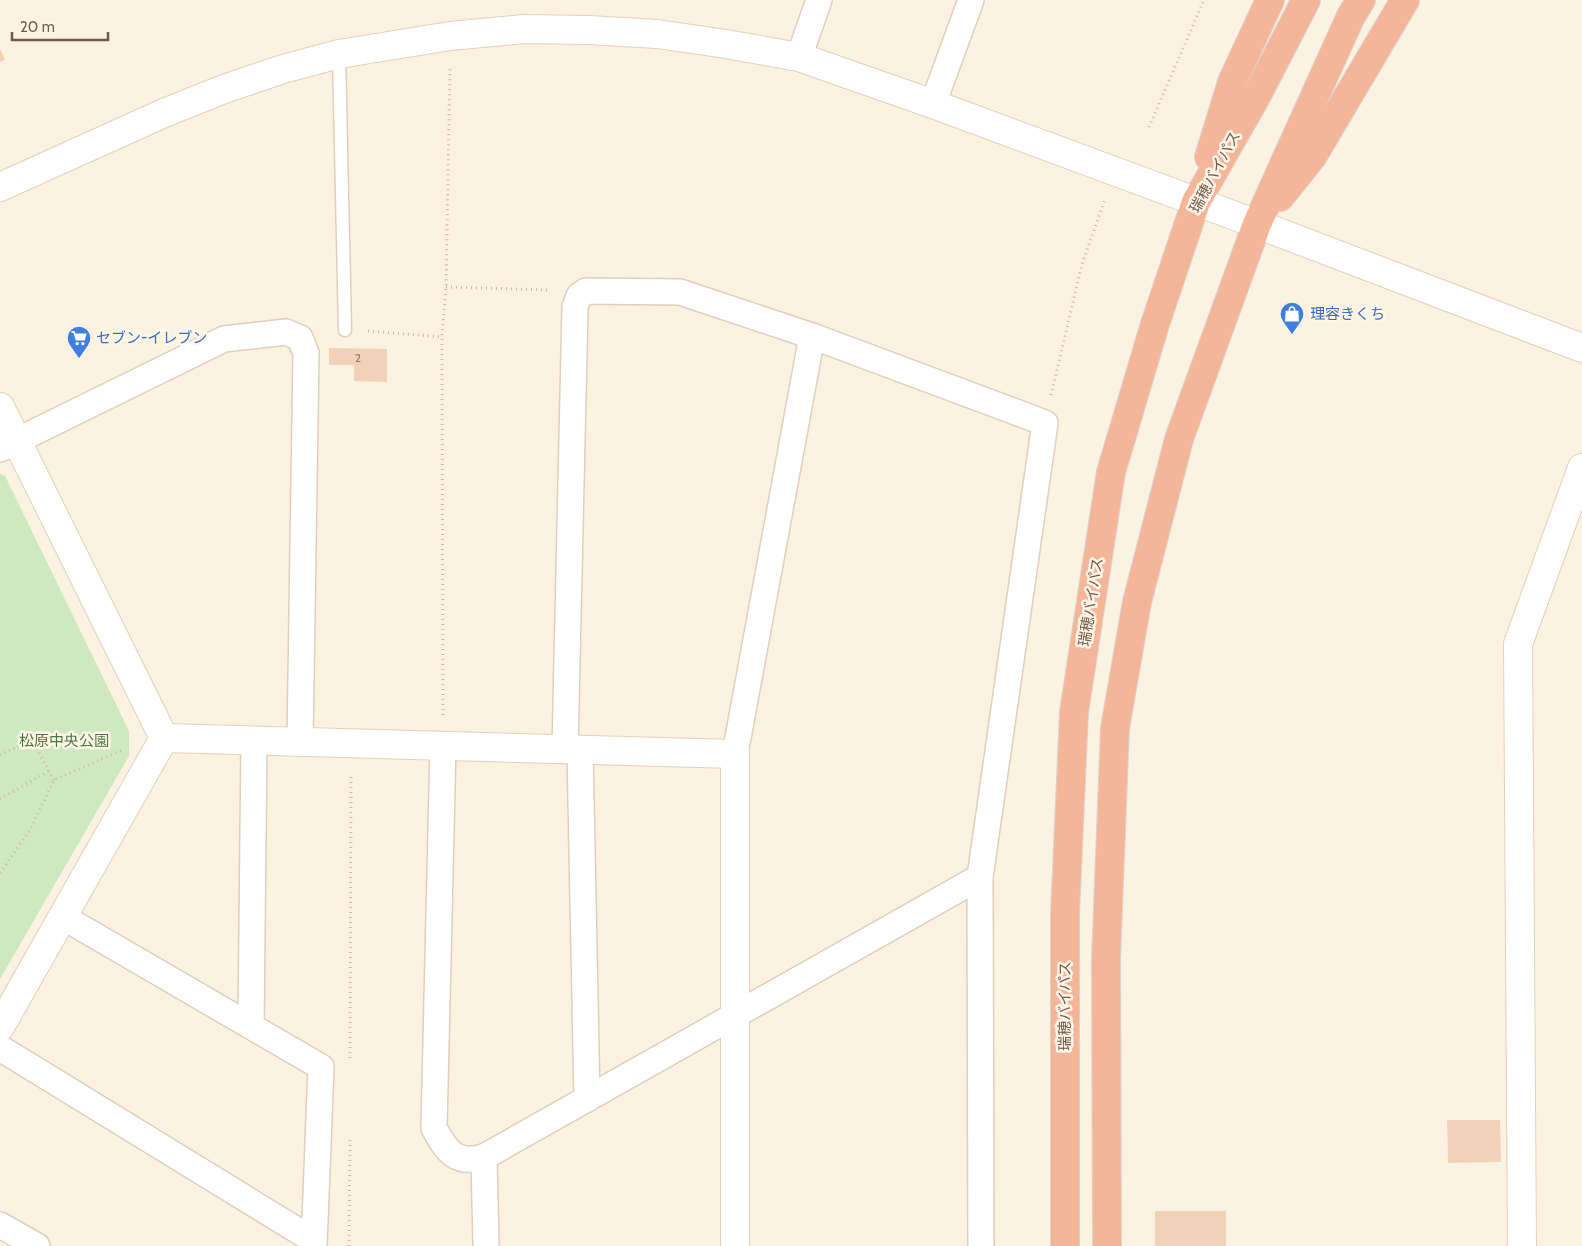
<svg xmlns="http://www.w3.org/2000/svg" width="1582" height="1246" font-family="Cabin,'Noto Sans JP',sans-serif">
<rect width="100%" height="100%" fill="#fbf2e1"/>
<polygon fill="#cee8c0" points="0,474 5,476 129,731 129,756 0,979"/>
<g fill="#f0d2b9">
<polygon points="0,49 5,60 0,62"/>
<polygon points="329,348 387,349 387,382 354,381 354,365 329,365"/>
<polygon points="1447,1120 1500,1120 1501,1162 1448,1163"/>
<rect x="1155" y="1211" width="71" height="35"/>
</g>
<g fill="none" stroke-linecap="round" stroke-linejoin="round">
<defs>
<polyline id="lane" points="339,54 345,330"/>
<g id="street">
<polyline points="799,57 819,0"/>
<polyline points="933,104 971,0"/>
<polyline points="0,449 224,339 286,332 300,338 306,353 300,742"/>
<path d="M443,746l-9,382c13,24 22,37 50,29"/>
<polyline points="565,749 575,307 579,296 586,291 680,292 812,336 1045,423 980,877 981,1246"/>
<polyline points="580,750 587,1099"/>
<polyline points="735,754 812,336"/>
<polyline points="63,917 321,1067 314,1246"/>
<polyline points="251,1026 254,740"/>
<polyline points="0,1048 313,1240"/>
<polyline points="0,1225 37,1246"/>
<polyline points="486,1246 484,1157 980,877"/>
</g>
<g id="secondary">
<polyline points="0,187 164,113 224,89 283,69 339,54 450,36 524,29 589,30 657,34 726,44 799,57 933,104 1257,224 1582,348"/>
<polyline points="0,407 164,738"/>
<polyline points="164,738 735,754 735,1246"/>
<polyline points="0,1027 164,738"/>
<polyline points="1522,1246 1518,644 1582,468"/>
</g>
<g id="highway">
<polyline points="1209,157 1232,82 1270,0"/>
<polyline points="1280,197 1312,157 1405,0"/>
<polyline points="1065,1246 1065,914 1074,712 1111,472 1155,324 1196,202 1257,95 1306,0"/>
<polyline points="1107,1246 1106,959 1115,728 1137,602 1179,439 1257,224 1351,16 1361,0"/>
</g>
</defs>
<use href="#lane" stroke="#dfcfbd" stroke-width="15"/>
<use href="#street" stroke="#dfcfbd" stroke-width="28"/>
<use href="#secondary" stroke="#e4d0bb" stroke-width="30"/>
<use href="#highway" stroke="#dad4d0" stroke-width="30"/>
<g stroke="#d4b59d" stroke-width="3" stroke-dasharray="1 4" stroke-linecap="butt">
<polyline points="1149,127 1204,0"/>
<polyline points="446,287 550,290"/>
<polyline points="368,331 442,337"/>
<polyline points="1051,395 1082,264 1105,199"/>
<polyline points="443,715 442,337 446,287 450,67"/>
<polyline points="0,755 32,740 54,780"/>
<polyline points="0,799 49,771"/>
<polyline points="0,873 30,830 54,780 122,750"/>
<polyline points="350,1058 351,774"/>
<polyline points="349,1246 350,1137"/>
</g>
<use href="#lane" stroke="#fff" stroke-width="12"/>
<use href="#street" stroke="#fff" stroke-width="25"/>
<use href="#secondary" stroke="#fff" stroke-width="28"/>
<use href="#highway" stroke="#f5b599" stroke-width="28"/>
</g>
<defs>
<symbol id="shop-pin" viewBox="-11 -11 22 30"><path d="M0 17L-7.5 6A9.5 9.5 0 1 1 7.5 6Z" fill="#3f7fe0" stroke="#fff6e7"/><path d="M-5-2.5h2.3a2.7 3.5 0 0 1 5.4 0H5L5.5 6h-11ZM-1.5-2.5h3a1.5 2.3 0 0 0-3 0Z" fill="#fff"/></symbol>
<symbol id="supermarket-pin" viewBox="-11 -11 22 30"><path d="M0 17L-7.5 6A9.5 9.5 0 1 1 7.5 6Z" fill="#3f7fe0" stroke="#fff6e7"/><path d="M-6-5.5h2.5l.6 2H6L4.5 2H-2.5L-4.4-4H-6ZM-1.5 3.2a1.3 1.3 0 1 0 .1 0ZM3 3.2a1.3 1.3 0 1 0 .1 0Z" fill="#fff"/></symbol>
</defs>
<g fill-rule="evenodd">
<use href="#shop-pin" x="1278" y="300" width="28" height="38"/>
<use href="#supermarket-pin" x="65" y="324" width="28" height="38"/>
</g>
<g text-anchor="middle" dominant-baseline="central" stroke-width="5" stroke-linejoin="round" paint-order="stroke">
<g font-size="12" fill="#927765">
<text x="358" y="357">2</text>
</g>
<g font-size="15" fill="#725949" stroke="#fff6e7">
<text transform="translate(1215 172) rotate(-62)">瑞穂バイパス</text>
<text transform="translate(1091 602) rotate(-81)">瑞穂バイパス</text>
<text transform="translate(1065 1006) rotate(-90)">瑞穂バイパス</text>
</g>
<g font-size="15" fill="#366cbe" stroke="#fff6e7" text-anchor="start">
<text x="1310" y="314">理容きくち</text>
<text x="96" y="338">セブン-イレブン</text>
</g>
<g font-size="15" fill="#4e7841" stroke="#fff6e7">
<text x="64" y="741">松原中央公園</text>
</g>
</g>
<path d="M12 32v8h96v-8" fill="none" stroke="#725949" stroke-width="2.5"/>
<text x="20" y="32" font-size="15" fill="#725949" stroke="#fff6e7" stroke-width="4" paint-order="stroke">20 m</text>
</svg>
